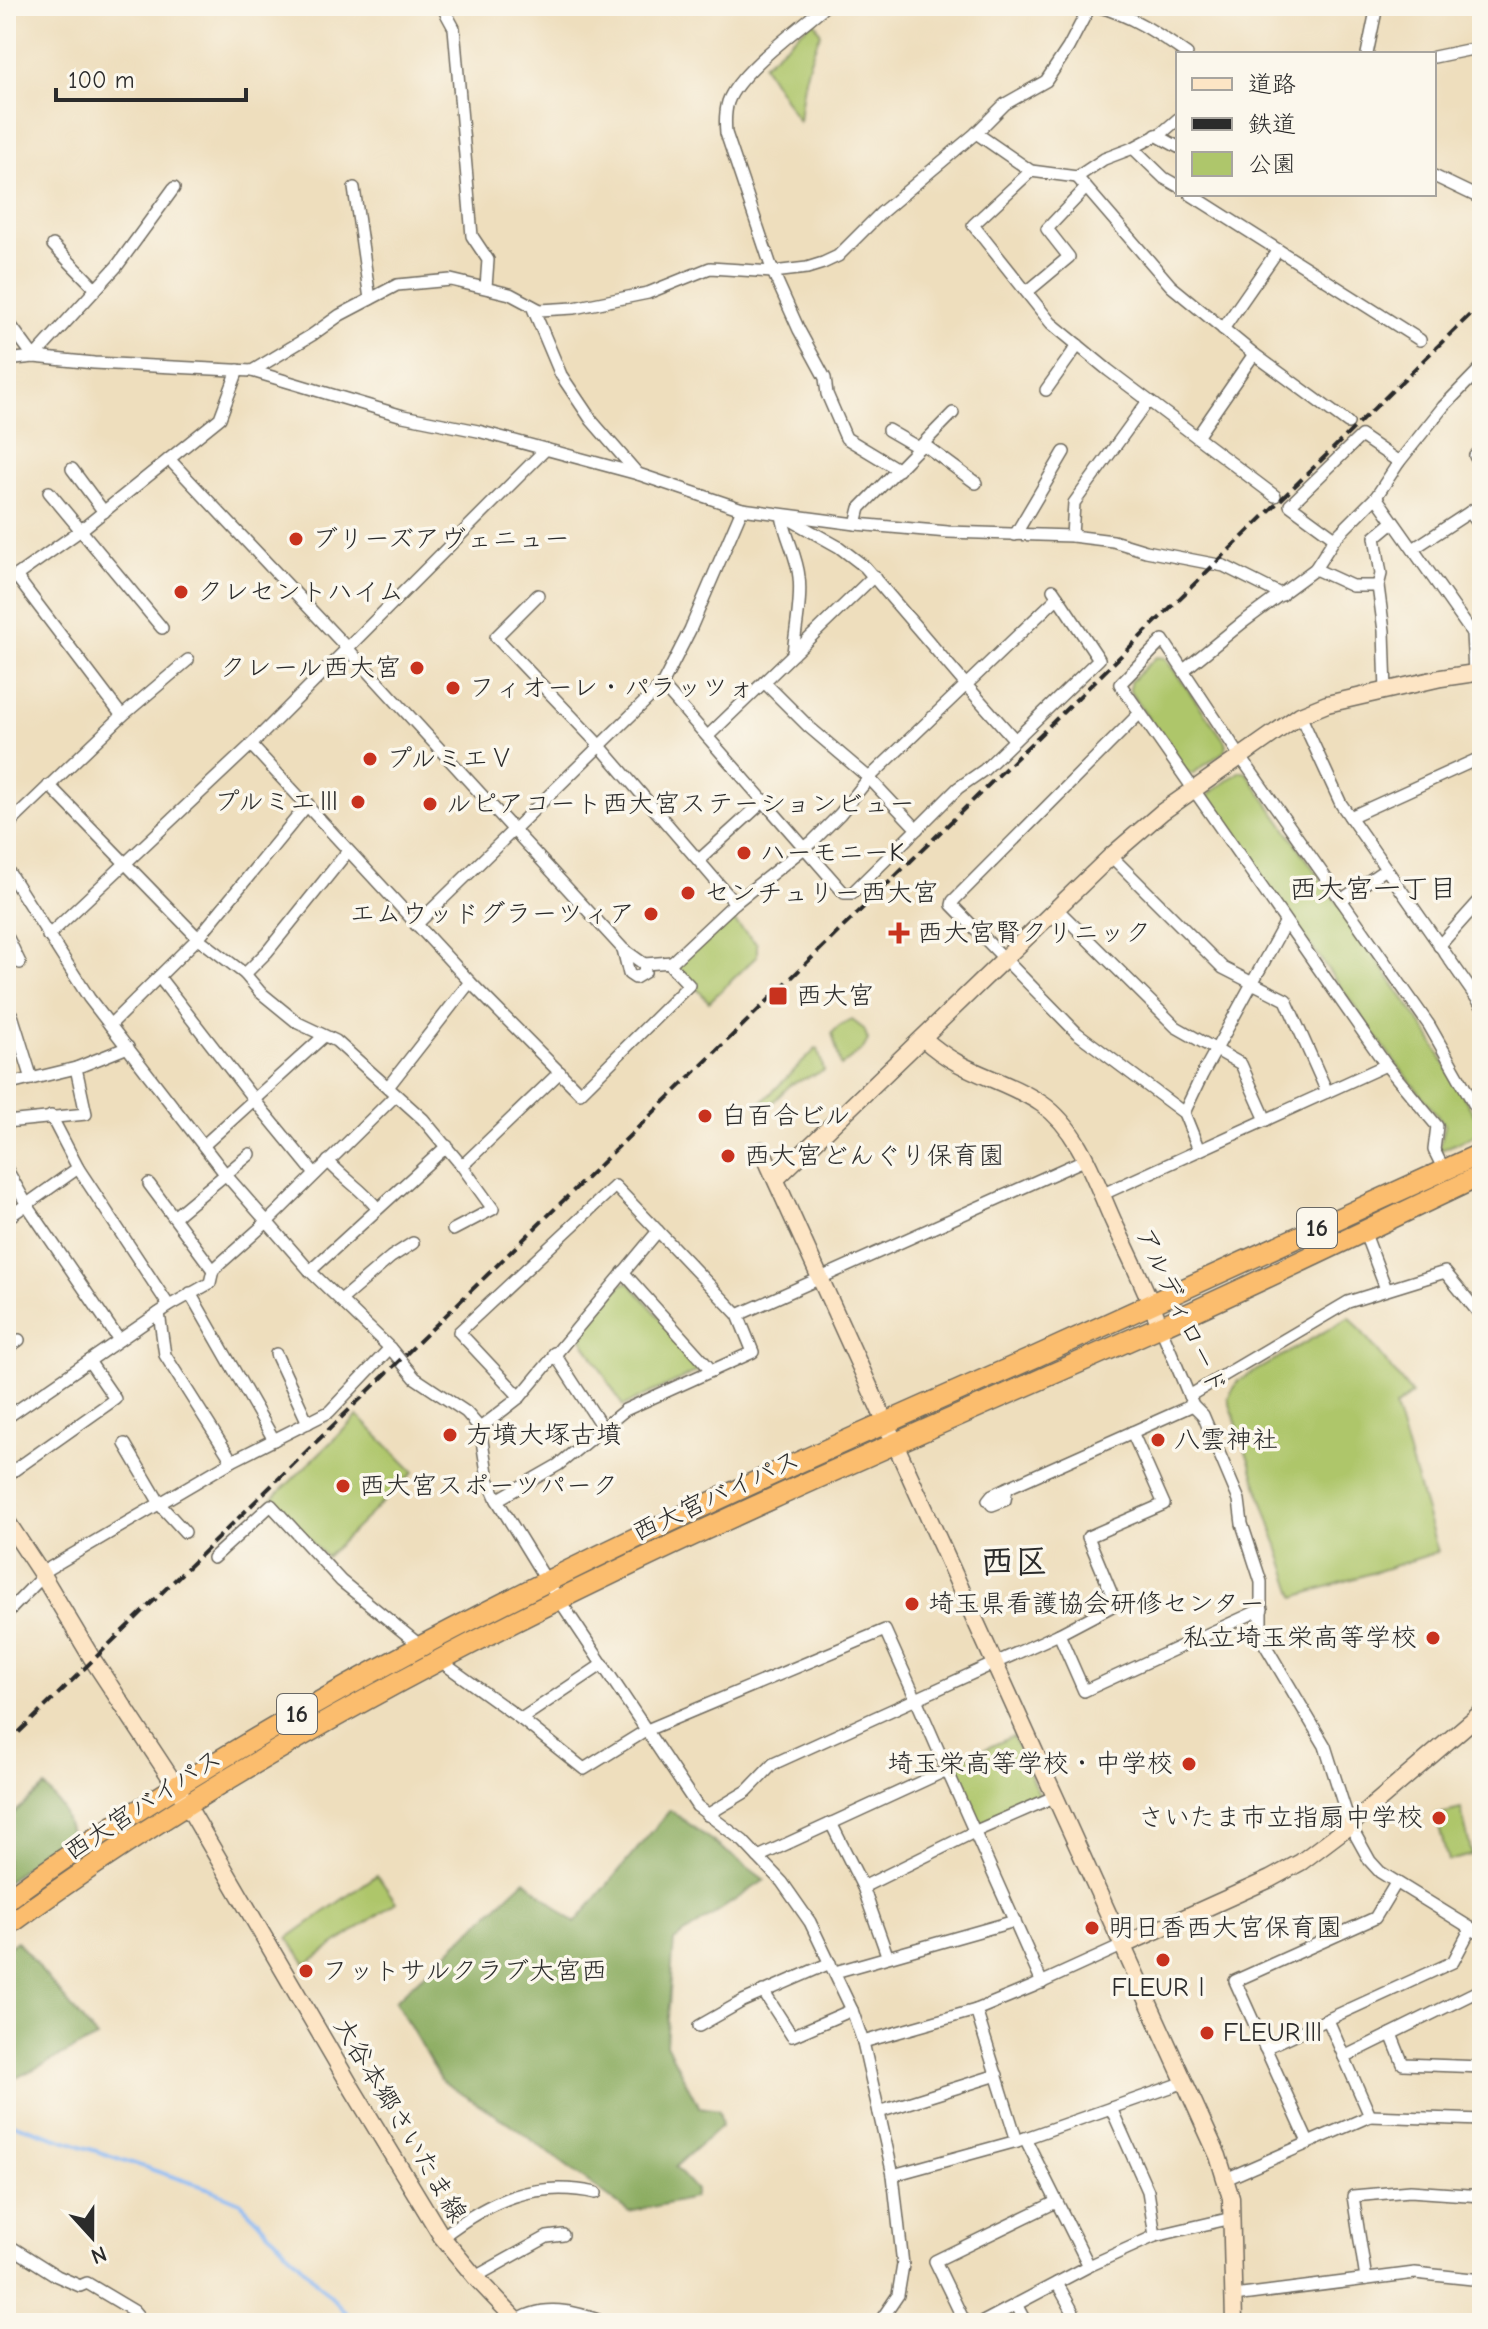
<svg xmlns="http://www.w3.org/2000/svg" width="1488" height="2329" font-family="'Comic Neue','Klee One',sans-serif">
<rect width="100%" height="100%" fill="#fbf7ec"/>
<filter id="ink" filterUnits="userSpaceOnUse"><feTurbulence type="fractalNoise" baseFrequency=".0125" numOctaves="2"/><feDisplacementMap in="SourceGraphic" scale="16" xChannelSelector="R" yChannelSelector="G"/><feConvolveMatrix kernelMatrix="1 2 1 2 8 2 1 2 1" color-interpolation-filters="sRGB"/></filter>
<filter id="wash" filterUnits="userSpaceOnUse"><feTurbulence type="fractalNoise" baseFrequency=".006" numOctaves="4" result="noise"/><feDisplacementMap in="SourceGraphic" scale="32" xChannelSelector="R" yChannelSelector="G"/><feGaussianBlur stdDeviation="1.8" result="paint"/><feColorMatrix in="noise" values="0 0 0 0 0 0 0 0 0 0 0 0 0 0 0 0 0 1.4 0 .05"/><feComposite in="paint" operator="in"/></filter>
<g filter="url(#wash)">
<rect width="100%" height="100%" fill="#eedebd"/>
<g fill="#aec66b" stroke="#6c784b" stroke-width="2">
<path d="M814,20l7,14c-15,28 -19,57 -22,88l-36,-57z"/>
<polygon points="1156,657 1165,658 1227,744 1225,751 1192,774 1185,771 1130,692 1130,682"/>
<polygon points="1240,771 1247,773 1427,1032 1474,1115 1482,1117 1482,1132 1439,1151 1445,1125 1391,1057 1207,802 1209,794"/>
<polygon points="726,919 733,920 757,944 757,956 709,1002 678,968 680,961"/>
<polygon points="852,1020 864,1029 868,1040 863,1049 841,1066 832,1033 839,1026"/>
<polygon points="816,1049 818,1049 824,1071 791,1084 763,1112 759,1112 758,1106"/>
<polygon points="629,1282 704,1368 623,1406 578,1332 622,1284"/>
<polygon points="1350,1317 1412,1394 1395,1407 1438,1552 1295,1597 1228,1398 1238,1381"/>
<polygon points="358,1416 414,1472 326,1557 271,1500"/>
<polygon points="1013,1736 1040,1797 978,1826 950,1765"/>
<polygon points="1461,1809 1472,1855 1448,1861 1436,1815"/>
<polygon points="377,1875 396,1902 306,1964 288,1938"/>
</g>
<g fill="#8aab5f" stroke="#5a6b45" stroke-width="2">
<polygon points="45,1787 62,1808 70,1832 6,1882 6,1820"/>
<polygon points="670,1810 765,1880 674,1941 666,2044 699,2107 719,2110 722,2125 675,2167 696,2190 694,2198 629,2212 510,2124 442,2081 395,2001 525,1880 575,1923"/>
<polygon points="17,1941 97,2038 6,2083 6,1949"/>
</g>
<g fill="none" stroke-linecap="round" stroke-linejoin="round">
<polyline stroke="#88b7f3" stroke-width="4" points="6,2121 207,2188 240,2202 356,2323"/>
</g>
</g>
<g filter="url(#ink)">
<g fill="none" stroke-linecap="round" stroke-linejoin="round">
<defs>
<g id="street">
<polyline points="442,6 454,28 472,236 488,260 486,287"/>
<path d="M825,6c-25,22 -87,66 -97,96 -3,10 -3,20 -2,31l47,139 26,58 26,48 2,16 19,44 53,32"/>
<path d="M1096,6c35,9 61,27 91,48"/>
<polyline points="1367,54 1377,6"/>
<polyline points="1434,57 1482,47"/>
<polyline points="976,133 1031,171 1077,177 1104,159 1133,148 1163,132 1178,119"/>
<polyline points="1156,135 1178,147"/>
<polyline points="1133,148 1164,178 1178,186"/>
<polyline points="1031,171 973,225 1051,323 1108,370 1275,496"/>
<polyline points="1434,176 1482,199"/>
<polyline points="1077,177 1171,286 1254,354 1348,423"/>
<polyline points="354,188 370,299"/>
<polyline points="1190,194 1420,340"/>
<polyline points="53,245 96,289"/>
<polyline points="1027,292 1069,257 1047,229 1085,189"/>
<polyline points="532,306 561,375 592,421 638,474"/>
<polyline points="6,319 34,357 117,266 174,188"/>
<polyline points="1223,329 1278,250"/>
<polyline points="6,360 34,357 94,363 252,371 403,416 478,431 638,474 742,509 856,524 948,532 1072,536 1113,541 1146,551 1224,566 1282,595"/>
<polyline points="252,371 312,335 340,315 397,285 451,280 510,294 540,310 574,308 648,293 710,268 773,272 807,268 823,263 838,256 882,212 976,133 1005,104 1046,81 1068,48 1090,6"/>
<polyline points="1046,390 1078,345"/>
<polyline points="888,430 919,448"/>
<polyline points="1197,437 1254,354"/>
<polyline points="923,444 976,483"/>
<polyline points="1482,449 1475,456 1482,467"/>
<polyline points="169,459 347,648 623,949 644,964 645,972 635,978 629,974 623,949"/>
<polyline points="72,469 104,512"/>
<polyline points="49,492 162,628"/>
<polyline points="1376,497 1472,633 1474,673"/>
<polyline points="1470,512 1482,529"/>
<path d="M782,515c3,22 15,40 17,62 3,24 -4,53 -6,77"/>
<polyline points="856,524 860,508 953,413"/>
<polyline points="1015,535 1064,452"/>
<polyline points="1072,536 1074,503 1148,401"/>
<polyline points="1335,538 1290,505 1361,436 1399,462"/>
<polyline points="1413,549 1482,504"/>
<polyline points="1315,569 1352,586 1378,586 1381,574 1375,537 1393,522"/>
<polyline points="16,576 122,716"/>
<polyline points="6,583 81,530 220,418 238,370"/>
<polyline points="1378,586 1384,631 1386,692"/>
<polyline points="538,595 496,637 600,746 735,903"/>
<polyline points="1184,670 1242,623 1315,569 1335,538 1376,497 1399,462 1443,407 1482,367"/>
<polyline points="662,685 844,893 852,893 917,829 869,778 809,727 764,682"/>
<polyline points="1139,714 953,901 952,905 1077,1033 1184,1113 1199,1150"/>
<polyline points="1300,715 1341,804 1482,1006"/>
<polyline points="709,735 874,576"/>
<polyline points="1015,740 966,685 1058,597"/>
<polyline points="251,745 470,982 580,1093 689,985 672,967 672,962 735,903 813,841 840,814 869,778 966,685 865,567 839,547 782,515"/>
<polyline points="49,785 198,938 245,974 260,992 298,1023 336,1041 423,1119 462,1166 493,1209 453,1230"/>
<polyline points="1350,817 1482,757"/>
<polyline points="6,827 122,716 188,660"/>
<polyline points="917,829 958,788 984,770 1099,659 1053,590"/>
<polyline points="699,860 765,800"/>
<polyline points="6,868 89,998 226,1175 310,1271 390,1348 415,1378 466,1412 480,1428 488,1479 497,1500 546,1580 697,1806 743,1841 758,1857 782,1882 810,1922 852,2010 863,2042 893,2175 903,2265 898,2295 879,2323"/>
<polyline points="1341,900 1386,869"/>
<polyline points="1056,908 1176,1027 1241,1064 1266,1120"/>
<polyline points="416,925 662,685 690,630 742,509"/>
<polyline points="6,934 20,963"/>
<polyline points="48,936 251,745 546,449"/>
<polyline points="1439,946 1482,898"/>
<polyline points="644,964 672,962"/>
<polyline points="245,974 267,952 348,851"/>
<polyline points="159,977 255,1101 315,1174"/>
<polyline points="6,1016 12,1015 32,1079"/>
<polyline points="110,1025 198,938 308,804"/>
<polyline points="1386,1065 1437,1126 1434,1150 1444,1170"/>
<polyline points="6,1085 76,1068 128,1047"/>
<polyline points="388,1087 470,982"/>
<polyline points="1327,1092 1386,1065 1120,684 1163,640 1240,756 1429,1025 1478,1111 1482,1112"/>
<polyline points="1184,1113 1202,1075 1285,923"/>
<polyline points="51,1116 78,1168 169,1306"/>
<polyline points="6,1122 86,1114 76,1068"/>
<polyline points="204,1145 324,1036"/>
<path d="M328,1161c16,18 35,29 49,47"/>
<polyline points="462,1166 560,1072"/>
<polyline points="6,1168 27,1205 119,1340"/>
<polyline points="149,1184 213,1270"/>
<polyline points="1101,1195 1327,1092 1286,1000 1223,968 1111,856"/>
<polyline points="174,1217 250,1154"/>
<polyline points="6,1219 78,1168"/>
<polyline points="1364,1231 1386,1289"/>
<polyline points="310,1271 447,1146"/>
<polyline points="623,1272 712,1371"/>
<polyline points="190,1293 274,1440"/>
<polyline points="341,1300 391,1257 413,1243"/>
<polyline points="159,1313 165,1355 232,1461"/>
<polyline points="1160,1326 1193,1405 1203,1415 1239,1500 1242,1524 1261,1582 1261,1638 1325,1746 1350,1825 1370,1861 1380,1872 1482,1935"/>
<polyline points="6,1349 19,1340"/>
<polyline points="554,1353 602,1427"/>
<polyline points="276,1354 308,1423"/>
<polyline points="1189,1396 1348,1302 1445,1272 1482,1317"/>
<polyline points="520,1397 459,1332 615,1186 658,1231"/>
<polyline points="6,1418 169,1306 210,1283 213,1270 267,1222 395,1096"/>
<polyline points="480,1428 520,1397 658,1231 738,1315"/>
<polyline points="125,1444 162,1507 185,1532"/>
<polyline points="6,1476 115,1399 89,1361"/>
<polyline points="1007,1488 992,1495 988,1500 992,1505 1005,1500 1007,1488 1193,1405"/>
<polyline points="497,1500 558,1465 625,1410 753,1352 738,1315 1084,1160"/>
<polyline points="213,1558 271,1505 341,1581 422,1647"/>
<polyline points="41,1573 232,1461 329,1412 390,1348"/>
<polyline points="6,1614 43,1576"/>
<polyline points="1059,1634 1084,1691 1262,1609"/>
<polyline points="439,1660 521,1719 584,1769 647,1730 885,1630 916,1699 773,1764 747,1791 707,1815"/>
<polyline points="521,1719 603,1664"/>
<polyline points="947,1770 1042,1983"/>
<polyline points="831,1823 863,1887 887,1955"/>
<polyline points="758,1857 947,1770 916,1699 1059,1634 1116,1604 1088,1537 1164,1504 1132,1432"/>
<polyline points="863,1887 976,1831 1056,1796"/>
<polyline points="835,1972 1015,1921"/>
<polyline points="763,1991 792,2036 852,2010"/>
<polyline points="976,2010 1017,2141"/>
<polyline points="699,2026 743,2001 830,1963"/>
<polyline points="1391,2034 1403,2064 1482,2067"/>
<polyline points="863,2042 976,2010 1034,1986 1124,1945"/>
<polyline points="1265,2048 1453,1962 1471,1928"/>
<polyline points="1344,2057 1482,1989"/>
<polyline points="1111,2108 1148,2191 1155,2236"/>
<polyline points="879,2112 997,2075"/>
<polyline points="1370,2116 1482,2120"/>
<polyline points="1025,2138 1089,2266"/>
<polyline points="1308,2142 1235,1981 1375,1918 1396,1883"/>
<polyline points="893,2175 1017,2141 1185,2082"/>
<polyline points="1226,2179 1370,2116 1328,2020"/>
<path d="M442,2237c48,-37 93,-57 154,-44"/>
<polyline points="6,2248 8,2245 57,2276 80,2286 87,2283 134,2311 144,2323"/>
<polyline points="475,2277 547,2237 563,2235"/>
<polyline points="1366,2279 1353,2196 1410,2191 1482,2196"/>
<polyline points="1057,2283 1079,2323"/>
<polyline points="1234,2296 1415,2273 1482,2280"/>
<polyline points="1016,2304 1026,2323"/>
<path d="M514,2323c28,-21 62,-12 92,0"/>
<polyline points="965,2323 935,2261 1056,2202"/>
<polyline points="981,2323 1089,2266 1155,2236 1232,2218"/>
</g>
<g id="secondary">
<path d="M924,1039c39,36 78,38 118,65 38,26 54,80 73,121 16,33 32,67 45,101"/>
<polyline points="762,1150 1218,2156 1231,2198 1234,2323"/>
<polyline points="776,1179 1111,856 1162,812 1300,715 1327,704 1441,678 1482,672"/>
<polyline points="6,1520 41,1573 93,1660 176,1786 350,2085 442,2237 475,2277 519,2323"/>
<polyline points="1124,1945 1270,1879 1301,1862 1350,1825 1482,1712"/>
</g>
<g id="highway">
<path d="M6,1900c76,-56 157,-106 237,-154 254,-151 523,-271 792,-389 150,-67 298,-137 447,-204"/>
<path d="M6,1927c351,-258 756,-424 1151,-599 110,-49 217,-102 325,-153"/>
</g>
</defs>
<use href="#street" stroke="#6f6a5e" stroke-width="14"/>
<use href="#secondary" stroke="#6f6a5e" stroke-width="19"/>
<use href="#highway" stroke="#6f6a5e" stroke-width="23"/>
<use href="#street" stroke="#fff" stroke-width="11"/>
<use href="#secondary" stroke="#fde5c5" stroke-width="16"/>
<use href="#highway" stroke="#fbbd6e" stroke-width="20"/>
<polyline stroke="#2b2b2b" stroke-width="4" stroke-dasharray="12 6" stroke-linecap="butt" points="6,1745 1482,303"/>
</g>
</g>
<g fill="#c8321e" stroke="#fbf7ec" stroke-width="3">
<circle cx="296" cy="539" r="8"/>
<circle cx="181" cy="592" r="8"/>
<circle cx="417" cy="668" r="8"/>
<circle cx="453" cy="688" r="8"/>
<circle cx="370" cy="759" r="8"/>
<circle cx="358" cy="802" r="8"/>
<circle cx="430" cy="804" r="8"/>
<circle cx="744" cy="853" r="8"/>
<circle cx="688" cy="893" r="8"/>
<circle cx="651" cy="914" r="8"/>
<path d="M895 921h8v8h8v8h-8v8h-8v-8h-8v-8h8z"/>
<rect x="768" y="986" width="20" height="20" rx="4"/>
<circle cx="705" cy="1116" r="8"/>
<circle cx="728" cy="1156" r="8"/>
<circle cx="450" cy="1435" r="8"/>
<circle cx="1158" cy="1440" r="8"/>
<circle cx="343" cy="1486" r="8"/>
<circle cx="912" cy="1604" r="8"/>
<circle cx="1433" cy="1638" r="8"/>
<circle cx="1189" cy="1764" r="8"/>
<circle cx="1439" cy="1818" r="8"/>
<circle cx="1092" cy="1928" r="8"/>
<circle cx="1163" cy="1960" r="8"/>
<circle cx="306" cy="1971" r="8"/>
<circle cx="1207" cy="2033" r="8"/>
</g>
<g text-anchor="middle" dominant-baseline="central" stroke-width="7" stroke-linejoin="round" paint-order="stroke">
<g fill="#fbf7ec" stroke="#696865" stroke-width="2">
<rect x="1297" y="1208" width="40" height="40" rx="6"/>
<rect x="277" y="1694" width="40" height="40" rx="6"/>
</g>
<g font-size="24" font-weight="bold" fill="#2b2b2b">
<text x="1317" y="1228">16</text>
<text x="297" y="1714">16</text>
</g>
<g font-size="26" fill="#2b2b2b" stroke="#fbf7ec" text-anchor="start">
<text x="312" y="539">ブリーズアヴェニュー</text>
<text x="197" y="592">クレセントハイム</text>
<text x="401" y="668" text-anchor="end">クレール西大宮</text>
<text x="469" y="688">フィオーレ・パラッツォ</text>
<text x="386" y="759">プルミエⅤ</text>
<text x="342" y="802" text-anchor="end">プルミエⅢ</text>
<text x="446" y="804">ルピアコート西大宮ステーションビュー</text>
<text x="760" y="853">ハーモニーK</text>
<text x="704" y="893">センチュリー西大宮</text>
<text x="635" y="914" text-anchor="end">エムウッドグラーツィア</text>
<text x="917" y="933">西大宮腎クリニック</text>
<text x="796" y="996">西大宮</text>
<text x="721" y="1116">白百合ビル</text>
<text x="744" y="1156">西大宮どんぐり保育園</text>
<text x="466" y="1435">方墳大塚古墳</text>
<text x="1174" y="1440">八雲神社</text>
<text x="359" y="1486">西大宮スポーツパーク</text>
<text x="928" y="1604">埼玉県看護協会研修センター</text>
<text x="1417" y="1638" text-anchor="end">私立埼玉栄高等学校</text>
<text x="1173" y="1764" text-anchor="end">埼玉栄高等学校・中学校</text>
<text x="1423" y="1818" text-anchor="end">さいたま市立指扇中学校</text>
<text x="1108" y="1928">明日香西大宮保育園</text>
<text x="322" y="1971">フットサルクラブ大宮西</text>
<text x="1163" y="1988" text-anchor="middle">FLEURⅠ</text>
<text x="1223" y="2033">FLEURⅢ</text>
</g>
<g font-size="26" fill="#2b2b2b" stroke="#fbf7ec">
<text transform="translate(1181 1311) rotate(65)">アルディロード</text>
<text transform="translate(716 1496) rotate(-25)">西大宮バイパス</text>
<text transform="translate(143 1805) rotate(-33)">西大宮バイパス</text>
<text transform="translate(400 2120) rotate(59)">大谷本郷さいたま線</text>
</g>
<g font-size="28" fill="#2b2b2b" stroke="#fbf7ec">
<text x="1373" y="889">西大宮一丁目</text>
</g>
<g font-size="34" font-weight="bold" fill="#2b2b2b" stroke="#fbf7ec">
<text x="1014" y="1562">西区</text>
</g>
</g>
<rect width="1488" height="2329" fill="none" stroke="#fbf7ec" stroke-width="32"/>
<rect x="1176" y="52" width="260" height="144" fill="#fbf7ec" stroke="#a8a59f" stroke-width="2"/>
<rect x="1192" y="78" width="40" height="12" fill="#fde5c5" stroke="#a8a59f" stroke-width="2"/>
<text x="1248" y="92" font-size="24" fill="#2b2b2b">道路</text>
<rect x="1192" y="118" width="40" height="12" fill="#2b2b2b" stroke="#a8a59f" stroke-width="2"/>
<text x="1248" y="132" font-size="24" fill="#2b2b2b">鉄道</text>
<rect x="1192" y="152" width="40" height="24" fill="#aec66b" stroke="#a8a59f" stroke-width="2"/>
<text x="1248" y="172" font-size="24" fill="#2b2b2b">公園</text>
<g transform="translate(92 2237) rotate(159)" stroke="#fbf7ec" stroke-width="6" paint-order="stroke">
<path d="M0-6L14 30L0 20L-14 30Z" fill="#2b2b2b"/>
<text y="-12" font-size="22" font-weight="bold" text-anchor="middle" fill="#2b2b2b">N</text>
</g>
<path d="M56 88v12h190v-12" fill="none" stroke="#2b2b2b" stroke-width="4"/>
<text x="68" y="88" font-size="24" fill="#2b2b2b" stroke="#fbf7ec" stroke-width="6" paint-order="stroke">100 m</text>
</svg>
